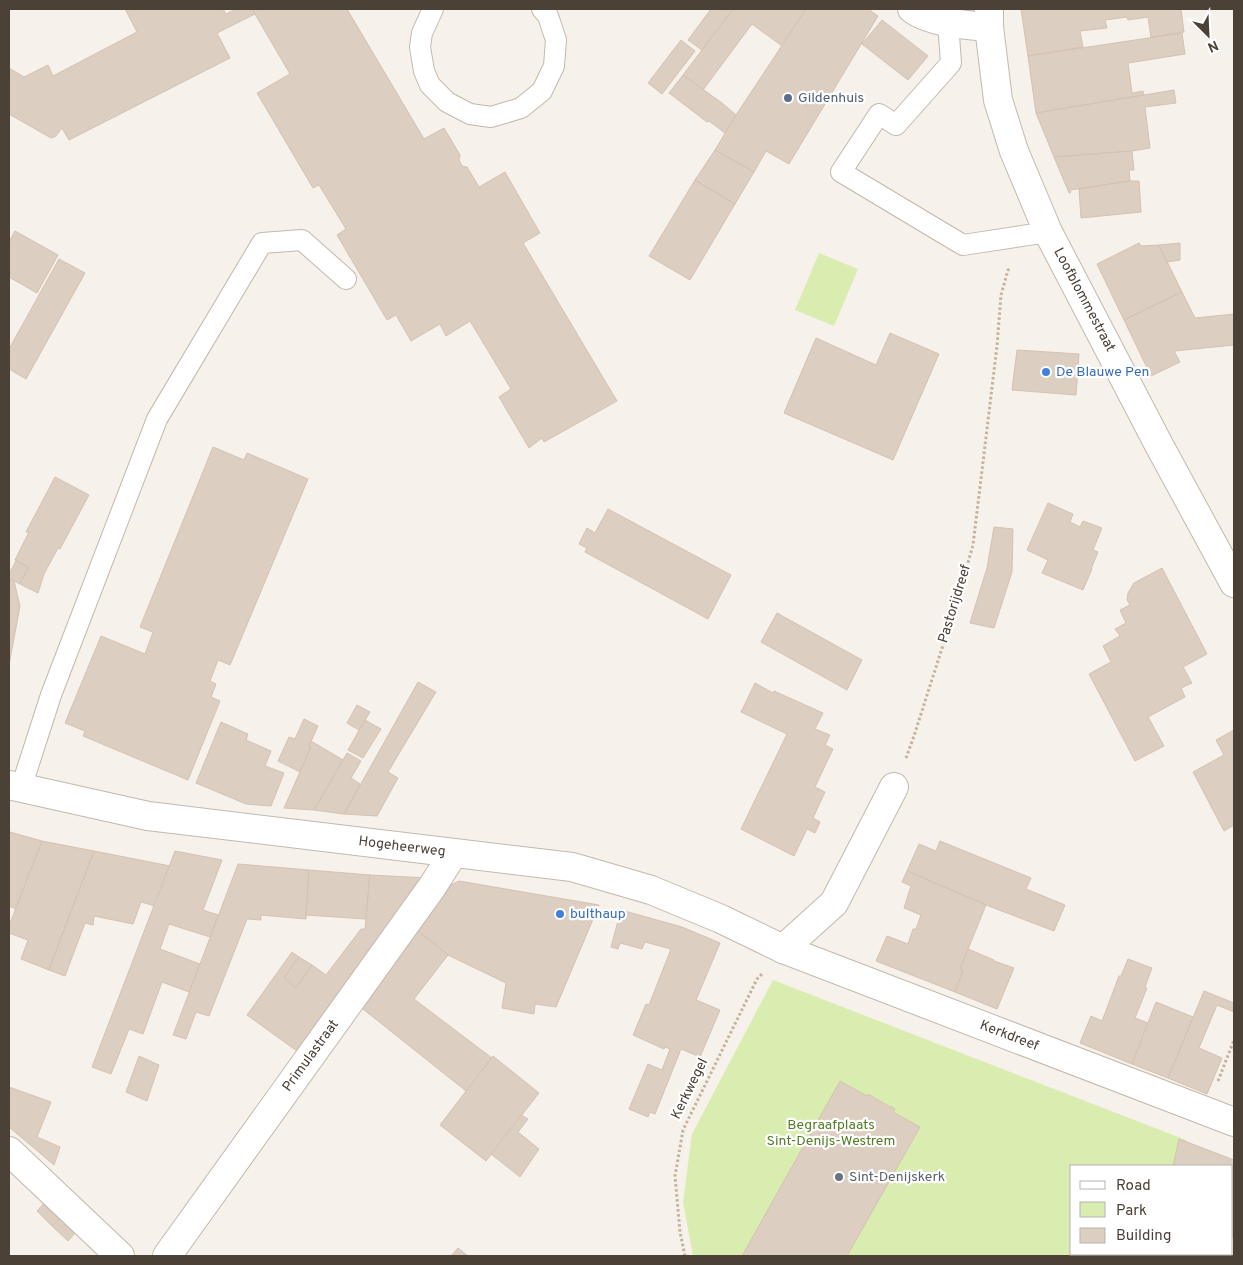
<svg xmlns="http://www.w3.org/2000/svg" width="1243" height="1265" font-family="Overpass,sans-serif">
<rect width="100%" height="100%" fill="#f6f1ea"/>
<g fill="#daedb0">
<polygon points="819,253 858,269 834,326 795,310"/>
<polygon points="773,980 1186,1140 1179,1166 1072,1166 1072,1254 1157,1254 1156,1256 693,1256 683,1202 692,1134"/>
</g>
<g fill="#dccec1" stroke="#d5c2b1">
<polygon points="125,9 223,9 226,14 236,9 252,9 255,14 217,33 230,58 69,140 62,128 56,136 51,138 9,114 9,68 24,77 48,65 53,76 137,32"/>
<polygon points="252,9 347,9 424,139 444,128 460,155 459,160 462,166 467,167 479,187 505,172 540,233 523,243 617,401 544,442 542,438 529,448 499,397 511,389 470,321 446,336 440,324 411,341 396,315 387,320 337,235 346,229 319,185 313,188 257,93 290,74"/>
<polygon points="711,9 734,9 702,50 688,40"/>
<polygon points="733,9 806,9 782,46 752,24 703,90 683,75"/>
<polygon points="806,9 868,9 878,16 789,164 766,151 754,172 715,150 736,115"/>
<polygon points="1021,9 1181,9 1184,32 1151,37 1148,17 1128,20 1127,17 1105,20 1107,28 1080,31 1083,47 1028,56"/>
<polygon points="882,20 928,56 908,80 862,44"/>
<polygon points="1182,33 1185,54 1128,63 1132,93 1143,91 1144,95 1036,113 1028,56"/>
<polygon points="681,40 695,51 662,94 648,83"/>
<polygon points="683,75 722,103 736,115 725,133 709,121 707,122 669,93"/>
<polygon points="1174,90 1176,103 1145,107 1150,148 1132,151 1054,157 1036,113"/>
<polygon points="715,150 754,172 735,204 695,180"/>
<polygon points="1132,151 1134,170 1129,170 1130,181 1070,190 1071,192 1069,193 1054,157"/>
<polygon points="695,180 735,204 690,280 649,256"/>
<polygon points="1130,181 1139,181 1141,212 1081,218 1079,189"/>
<polygon points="15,231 58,255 37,293 9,277 9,242"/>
<polygon points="1139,243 1141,246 1159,245 1182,292 1124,320 1097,264"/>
<polygon points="1180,243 1180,260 1167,262 1159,245"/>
<polygon points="59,259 85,273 26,379 9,369 9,349"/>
<polygon points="1182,292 1195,318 1234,314 1234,345 1174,351 1180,362 1151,376 1124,320"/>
<polygon points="890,333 939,354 893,460 784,413 816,338 876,365"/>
<polygon points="1017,350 1079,354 1076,395 1012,390"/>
<polygon points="213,447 244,460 247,453 308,479 230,665 218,660 210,681 216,684 211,697 220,701 188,780 83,736 85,731 65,723 101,636 145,654 153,632 140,627"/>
<polygon points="55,477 89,495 60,549 58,548 44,574 38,593 20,584 28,567 15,560 29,532 26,532"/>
<polygon points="1048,503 1073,514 1070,522 1080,527 1083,521 1102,528 1093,550 1098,552 1091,569 1092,569 1083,590 1042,573 1048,560 1027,550"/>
<polygon points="608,509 731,575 708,619 585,552 587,548 579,544 587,528 595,533"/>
<polygon points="994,527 1013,529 1012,572 994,628 970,623 987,568"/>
<polygon points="16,561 28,567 20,584 9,578 9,574"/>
<polygon points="1162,568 1207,654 1183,667 1192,683 1181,688 1185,697 1148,717 1164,746 1135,761 1089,674 1111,662 1103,646 1120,636 1115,629 1126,623 1120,610 1130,605 1127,600 1128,593 1134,583"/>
<polygon points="9,578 14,581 20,606 9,665"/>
<polygon points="777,613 862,660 847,690 761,642"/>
<polygon points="418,682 436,692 388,772 398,778 377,816 344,814"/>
<polygon points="755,683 773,693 774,691 823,713 815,729 830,735 825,745 833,749 815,787 825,792 813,818 820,822 815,833 807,829 794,856 741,829 787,734 741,712"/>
<polygon points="357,705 370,712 359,730 347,723"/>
<polygon points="304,719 318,726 309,746 311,747 300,772 278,761 289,737 295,739"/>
<polygon points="365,720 381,729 363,758 348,750"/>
<polygon points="221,722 248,734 246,740 271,751 265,766 284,773 271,806 246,804 196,783"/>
<polygon points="1234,730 1234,825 1224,831 1193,772 1224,755 1216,740"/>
<polygon points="311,741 343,760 314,810 284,808 311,747 309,746"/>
<polygon points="347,753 361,761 351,778 360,784 344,814 314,810"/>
<polygon points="10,832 42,841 16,909 9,906 9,836"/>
<polygon points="42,841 94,851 49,970 21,959 28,940 9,933 9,926"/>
<polygon points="940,841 1031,878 1026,889 1065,905 1054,931 986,905 907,871 919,844 936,851"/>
<polygon points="94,851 170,866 155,906 141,902 133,924 94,916 93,925 85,923 65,976 49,970"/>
<polygon points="175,851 222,860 203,910 218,915 210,937 169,924 160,949 200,964 189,992 162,982 143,1034 129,1029 111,1074 92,1067"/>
<polygon points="238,864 309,870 306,919 261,915 261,920 247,919 209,1016 196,1012 186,1039 173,1035"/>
<polygon points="309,870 370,875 366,919 306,915"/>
<polygon points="907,871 986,905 960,969 963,971 955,992 876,961 887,936 908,944 913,929 916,929 921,915 904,908 911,886 902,882"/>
<polygon points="370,875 427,878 301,1054 247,1015 292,952 299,957 284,978 296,988 312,965 326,975 361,929 365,929"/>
<polygon points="459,881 599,905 556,1007 535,1004 534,1014 502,1008 506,983 448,955 417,930 451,885"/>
<polygon points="621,910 682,927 720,943 696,1000 720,1010 700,1057 681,1049 655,1114 650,1112 648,1117 629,1109 648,1064 662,1070 670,1049 665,1047 664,1049 633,1035 646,1004 649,1005 671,949 645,942 642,949 620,943 618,949 611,947"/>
<polygon points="417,930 448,955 414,999 492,1058 466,1091 358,1005"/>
<polygon points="968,949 994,960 994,961 1014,968 997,1009 955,992 963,971 960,969"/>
<polygon points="299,957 312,965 296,988 284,978"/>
<polygon points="1128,959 1152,968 1145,987 1147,988 1135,1018 1148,1023 1132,1064 1080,1043 1091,1016 1102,1021 1119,976 1121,976"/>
<polygon points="1204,991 1234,1003 1234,1012 1217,1005 1199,1048 1222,1058 1207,1094 1168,1078"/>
<polygon points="1156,1002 1193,1017 1168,1078 1132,1064"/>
<polygon points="139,1056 159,1065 147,1101 126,1092"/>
<polygon points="493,1056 539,1093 486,1161 440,1125"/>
<polygon points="840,1081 867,1096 868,1094 890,1107 891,1106 895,1109 893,1112 920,1127 847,1256 742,1256"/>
<polygon points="9,1087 51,1102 37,1137 60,1147 54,1165 9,1127"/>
<polygon points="521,1115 528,1119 518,1132 539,1149 520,1177 491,1154"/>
<polygon points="1179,1139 1234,1160 1234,1238 1232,1237 1232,1166 1173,1166"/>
<polygon points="46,1201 62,1216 52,1226 37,1211"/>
<polygon points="62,1216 77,1231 68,1241 52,1226"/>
<polygon points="458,1248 468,1256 451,1256"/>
</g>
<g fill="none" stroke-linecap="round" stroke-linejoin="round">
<defs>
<g id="service">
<polyline points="433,9 422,33 420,47 424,71 430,85 447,102 470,114 491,117 521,108 542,91 554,66 556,40 548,16 542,9"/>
<polyline points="948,22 951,63 896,125 879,114 841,172 963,245 1048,232"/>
<polyline points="21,788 51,695 157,419 262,243 302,240 346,279"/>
</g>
<g id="minor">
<path d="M912,9c19,14 54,16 77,18"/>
<polyline points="9,785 148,816 572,867 651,890 721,919 783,949 1234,1122"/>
<polyline points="783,949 834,903 894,787"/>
<polyline points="9,1151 120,1256"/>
<polyline points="167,1256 432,887 453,854"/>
</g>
<polyline id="tertiary" points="989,9 989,27 998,100 1014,151 1048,232 1159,445 1234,583"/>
</defs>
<use href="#service" stroke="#c3b8ac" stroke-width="22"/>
<use href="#minor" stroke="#c3b8ac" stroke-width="30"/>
<use href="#tertiary" stroke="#c3b8ac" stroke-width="30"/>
<g stroke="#c6b19b" stroke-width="3" stroke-dasharray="2.5 2.5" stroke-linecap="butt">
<polyline points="906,758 914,736 958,598 973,545 997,346 1001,295 1008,270 1011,269"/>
<polyline points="1218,1081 1234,1040"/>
<polyline points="685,1256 680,1232 675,1176 683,1130 757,979 762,974"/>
</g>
<use href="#service" stroke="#fff" stroke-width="20"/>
<use href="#minor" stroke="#fff" stroke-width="28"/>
<use href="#tertiary" stroke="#fff" stroke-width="28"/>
</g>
<circle fill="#5c6f8a" stroke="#fff" stroke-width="2" cx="788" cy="98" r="5"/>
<g fill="#3f7fe0" stroke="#fff" stroke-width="2">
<circle cx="1046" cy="372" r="5"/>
<circle cx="560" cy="914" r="5"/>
</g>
<circle fill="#6b7280" stroke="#fff" stroke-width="2" cx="839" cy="1177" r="5"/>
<g text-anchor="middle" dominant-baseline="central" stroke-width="4.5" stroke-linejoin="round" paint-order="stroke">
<g font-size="14" fill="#4e5e75" stroke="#fff" text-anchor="start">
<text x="798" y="98">Gildenhuis</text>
</g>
<g font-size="14" fill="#4b4137" stroke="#fff">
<text transform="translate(1084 300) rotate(62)">Loofblommestraat</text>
<text transform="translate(955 604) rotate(-73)">Pastorijdreef</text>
<text transform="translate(402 847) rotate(7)">Hogeheerweg</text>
<text transform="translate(1009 1036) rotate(21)">Kerkdreef</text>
<text transform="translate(311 1056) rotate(-54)">Primulastraat</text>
<text transform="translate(690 1089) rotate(-64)">Kerkwegel</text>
</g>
<g font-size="14" fill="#366cbe" stroke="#fff" text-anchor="start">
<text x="1056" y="372">De Blauwe Pen</text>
<text x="570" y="914">bulthaup</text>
</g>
<g font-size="14" fill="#517e23" stroke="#fff">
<text x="831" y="1125">Begraafplaats<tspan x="831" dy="16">Sint-Denijs-Westrem</tspan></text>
</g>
<g font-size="14" fill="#5b616d" stroke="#fff" text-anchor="start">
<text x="849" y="1177">Sint-Denijskerk</text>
</g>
</g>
<rect width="1243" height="1265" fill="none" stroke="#4b4137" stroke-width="20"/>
<rect x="1070" y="1165" width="162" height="90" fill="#ffffff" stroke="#b7b3af"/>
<rect x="1080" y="1181" width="25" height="8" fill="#ffffff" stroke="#b7b3af"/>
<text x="1116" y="1190" font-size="15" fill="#4b4137">Road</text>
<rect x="1080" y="1202" width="25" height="15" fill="#daedb0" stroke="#b7b3af"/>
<text x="1116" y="1215" font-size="15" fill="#4b4137">Park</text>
<rect x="1080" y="1228" width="25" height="15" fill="#dccec1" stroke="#b7b3af"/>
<text x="1116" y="1240" font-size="15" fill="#4b4137">Building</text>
<g transform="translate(1208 35) rotate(156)" stroke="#ffffff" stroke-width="4" paint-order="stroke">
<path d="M0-4L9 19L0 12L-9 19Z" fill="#4b4137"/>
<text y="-8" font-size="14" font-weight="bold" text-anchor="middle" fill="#4b4137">N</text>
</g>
</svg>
